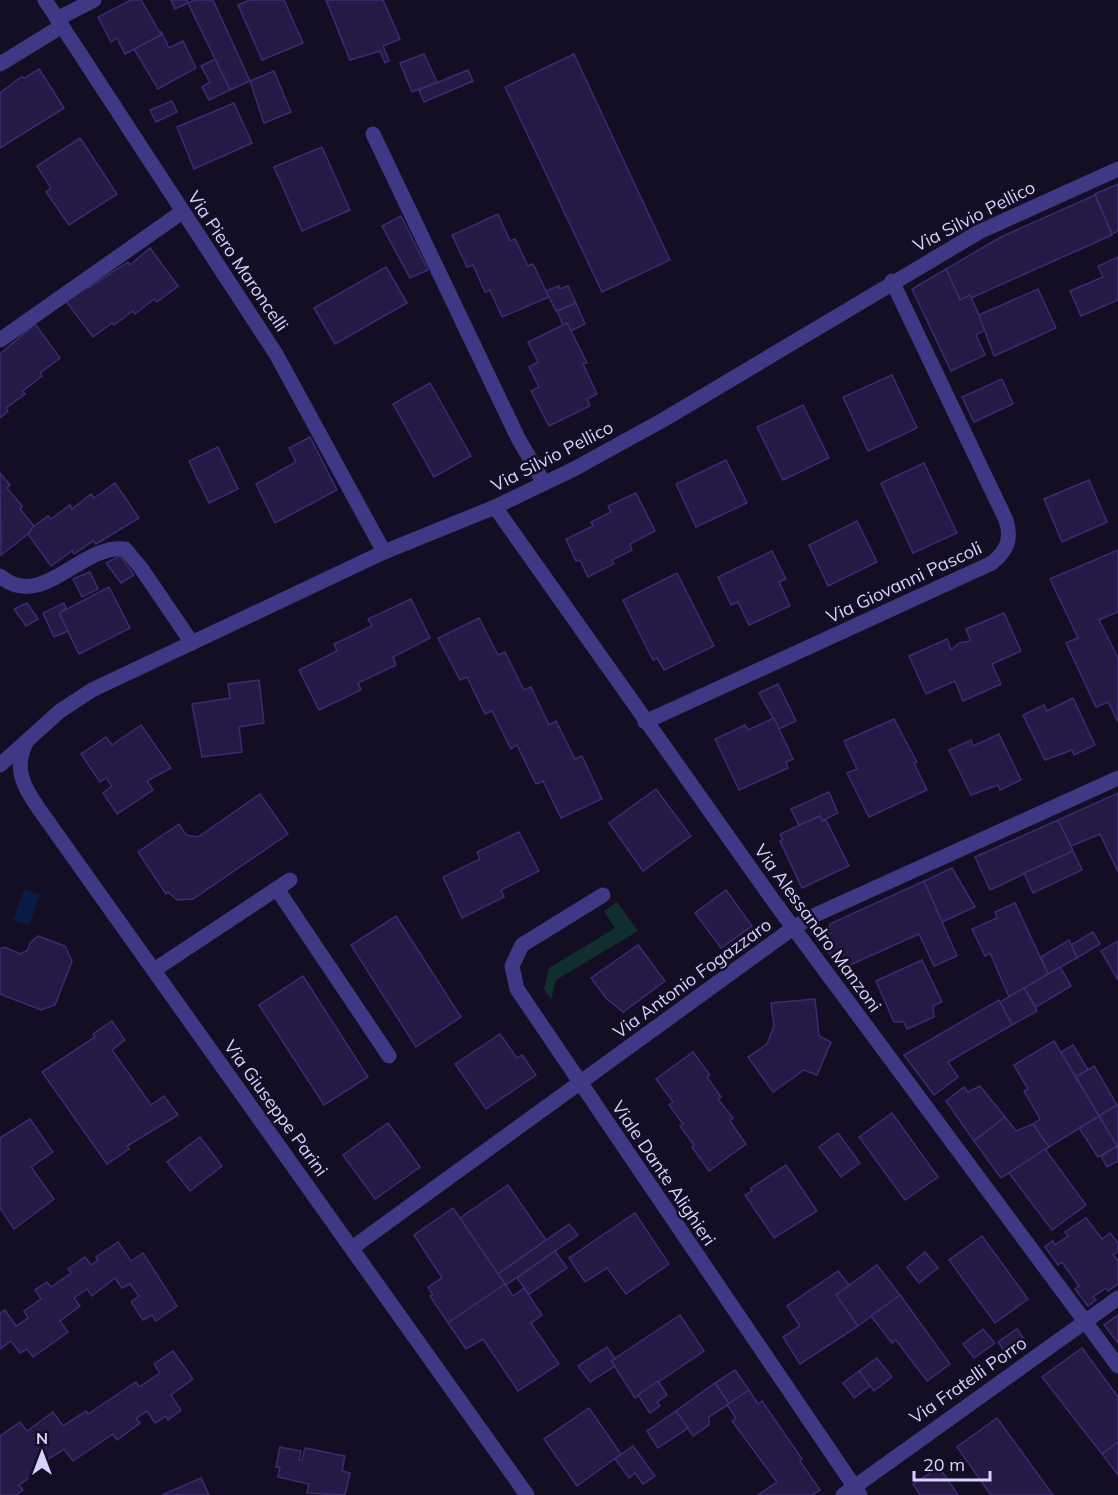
<svg xmlns="http://www.w3.org/2000/svg" width="1118" height="1495" font-family="Mulish,sans-serif">
<rect width="100%" height="100%" fill="#130e24"/>
<polygon fill="#112e2e" points="617,902 638,931 556,980 551,1000 544,989 549,968 615,928 604,911"/>
<polygon fill="#091b42" points="24,889 40,895 29,926 13,920"/>
<g fill="#241a45" stroke="#3c2b71" stroke-width="1.5">
<polygon points="131,0 141,0 161,35 125,54 117,38 111,42 98,17"/>
<polygon points="171,0 187,0 188,3 175,9"/>
<polygon points="194,0 213,0 250,81 230,90 188,3"/>
<polygon points="250,0 284,0 303,43 262,60 238,5"/>
<polygon points="326,0 383,0 400,39 383,46 389,61 385,63 380,51 350,60"/>
<polygon points="161,31 169,48 183,41 196,68 158,89 134,49 161,35"/>
<polygon points="424,54 437,82 412,92 400,63"/>
<polygon points="574,54 670,260 602,292 505,87"/>
<polygon points="215,59 230,90 209,100 202,87 210,82 201,66"/>
<polygon points="39,69 64,108 0,148 0,93 21,77 25,78"/>
<polygon points="468,70 473,81 424,102 419,90"/>
<polygon points="274,71 291,112 264,123 250,81"/>
<polygon points="172,101 177,112 156,122 150,110"/>
<polygon points="234,103 252,143 194,169 177,127"/>
<polygon points="80,138 117,194 69,225 46,192 51,188 37,166"/>
<polygon points="322,147 350,210 302,231 274,167"/>
<polygon points="1118,184 1118,231 1112,234 1095,194"/>
<polygon points="1095,195 1112,235 971,298 970,295 960,300 946,269 1001,237"/>
<polygon points="498,214 510,241 515,239 528,266 533,264 549,297 502,317 490,290 485,292 473,265 467,267 452,235"/>
<polygon points="401,216 428,270 410,278 382,226"/>
<polygon points="150,248 178,286 157,302 154,299 135,314 133,311 114,325 112,323 93,337 65,300 86,285 88,288 128,262 130,265"/>
<polygon points="1118,257 1118,300 1081,316 1070,291 1103,277 1098,266"/>
<polygon points="386,267 407,303 335,344 314,308"/>
<polygon points="946,269 960,300 970,295 986,330 976,335 985,355 951,371 912,289"/>
<polygon points="559,286 560,289 568,286 576,303 556,311 546,291"/>
<polygon points="1038,289 1056,328 994,356 979,315"/>
<polygon points="576,303 585,324 571,331 567,323 563,325 557,311"/>
<polygon points="567,323 587,363 583,364 597,394 587,399 590,406 549,426 531,391 539,387 529,367 538,362 528,342"/>
<polygon points="35,324 60,358 40,373 42,376 23,391 25,394 6,408 8,411 0,418 0,354"/>
<polygon points="892,375 917,428 868,451 843,397"/>
<polygon points="1002,379 1013,404 974,422 962,397"/>
<polygon points="430,383 471,456 434,477 393,404"/>
<polygon points="803,405 829,458 783,480 757,427"/>
<polygon points="310,437 337,490 275,523 256,484 296,462 289,448"/>
<polygon points="218,447 238,489 209,503 189,461"/>
<polygon points="726,460 747,503 696,527 676,484"/>
<polygon points="924,463 957,533 913,553 881,483"/>
<polygon points="0,473 10,485 7,488 22,506 20,509 34,526 28,534 1,555"/>
<polygon points="1089,480 1107,522 1062,542 1044,499"/>
<polygon points="115,483 139,518 96,544 93,541 74,554 72,551 51,566 28,534 34,526 48,516 51,519 70,505 72,509 91,494 94,498"/>
<polygon points="636,493 655,531 630,544 632,550 612,560 614,564 588,577 580,560 576,561 566,539 593,526 591,522 611,512 608,506"/>
<polygon points="857,521 877,562 828,586 809,545"/>
<polygon points="1118,550 1118,612 1099,620 1118,658 1118,722 1108,702 1096,707 1066,643 1078,638 1050,579"/>
<polygon points="772,551 786,579 779,582 790,606 749,625 738,602 731,605 718,577"/>
<polygon points="120,556 134,575 121,583 106,563"/>
<polygon points="90,572 98,589 82,597 73,579"/>
<polygon points="677,573 714,646 664,670 657,658 653,660 623,600"/>
<polygon points="109,587 130,628 79,654 59,613"/>
<polygon points="411,599 430,638 393,657 396,665 358,683 361,690 319,710 299,670 337,651 334,644 372,626 368,619"/>
<polygon points="27,603 38,619 26,626 14,609"/>
<polygon points="64,603 66,608 59,613 68,631 54,637 43,613"/>
<polygon points="1004,613 1021,651 992,664 1001,684 963,701 955,681 926,694 909,656 947,639 951,650 959,643 971,641 966,629"/>
<polygon points="479,618 498,655 505,652 524,690 531,687 549,725 556,721 575,759 582,756 602,799 561,818 543,781 536,784 517,745 511,749 492,711 485,714 467,677 460,680 438,638"/>
<polygon points="259,680 264,723 239,727 242,752 202,757 192,704 230,698 228,684"/>
<polygon points="778,684 796,721 779,729 759,693"/>
<polygon points="1073,698 1095,745 1074,755 1072,750 1045,760 1023,715 1044,705 1047,711"/>
<polygon points="774,718 793,759 786,762 788,768 739,790 715,739 745,725 748,730"/>
<polygon points="894,719 917,762 914,763 927,790 869,817 847,773 857,769 844,741"/>
<polygon points="141,725 171,768 147,781 153,790 117,814 103,793 112,786 106,778 100,782 81,754 106,737 112,745"/>
<polygon points="999,734 1021,780 1000,790 998,785 971,795 949,750 971,740 973,746"/>
<polygon points="656,789 691,836 643,871 609,823"/>
<polygon points="829,792 838,813 822,821 820,816 799,825 791,809"/>
<polygon points="1118,793 1118,872 1100,834 1071,846 1058,820"/>
<polygon points="260,794 288,834 193,899 177,900 168,892 166,894 138,852 179,824 186,835 198,837"/>
<polygon points="820,816 822,821 826,820 849,866 802,888 780,841 783,839 780,834"/>
<polygon points="1058,820 1073,851 990,890 975,857"/>
<polygon points="519,832 539,871 501,890 504,897 462,918 443,877 480,859 477,852"/>
<polygon points="1073,851 1082,870 1033,893 1024,873"/>
<polygon points="952,868 975,907 942,922 924,881"/>
<polygon points="924,881 957,956 934,966 919,934 841,969 824,946 830,924"/>
<polygon points="726,890 752,926 721,948 695,913"/>
<polygon points="1015,903 1048,974 1009,997 990,953 985,956 972,929 997,918 995,912"/>
<polygon points="396,916 461,1017 416,1047 351,945"/>
<polygon points="1093,932 1100,944 1077,958 1071,945"/>
<polygon points="38,936 65,946 72,961 55,1005 41,1010 0,994 0,949 4,947 21,954 28,950 30,943"/>
<polygon points="1069,940 1077,958 1048,974 1041,957"/>
<polygon points="1118,941 1118,980 1101,951"/>
<polygon points="638,945 665,981 623,1012 606,998 591,978"/>
<polygon points="922,960 942,1002 933,1006 934,1017 907,1029 904,1022 894,1022 876,981"/>
<polygon points="1060,967 1071,986 1036,1007 1024,988"/>
<polygon points="303,976 368,1077 324,1105 259,1005"/>
<polygon points="1024,988 1037,1011 1012,1025 1000,1002"/>
<polygon points="815,999 819,1036 831,1042 817,1075 804,1070 773,1092 748,1057 767,1044 774,1026 771,1003"/>
<polygon points="999,1000 1012,1025 948,1062 958,1077 934,1095 904,1055"/>
<polygon points="112,1021 125,1040 112,1050 151,1105 164,1096 178,1115 127,1146 129,1149 107,1164 42,1072 95,1037 93,1034"/>
<polygon points="500,1034 517,1058 522,1055 536,1075 486,1109 455,1064"/>
<polygon points="1054,1041 1099,1116 1049,1147 1033,1124 1040,1119 1024,1091 1028,1089 1014,1065"/>
<polygon points="1073,1045 1088,1070 1076,1077 1061,1052"/>
<polygon points="693,1052 710,1075 707,1077 721,1097 718,1099 733,1118 730,1121 746,1144 709,1171 692,1147 694,1145 680,1126 683,1124 669,1105 673,1102 656,1079"/>
<polygon points="1094,1066 1117,1105 1099,1116 1076,1077"/>
<polygon points="980,1086 1005,1117 974,1141 946,1101 964,1087 968,1092"/>
<polygon points="1117,1105 1118,1105 1118,1148 1099,1116"/>
<polygon points="892,1113 938,1177 905,1200 859,1137"/>
<polygon points="1099,1116 1117,1146 1098,1157 1079,1128"/>
<polygon points="1005,1117 1016,1131 1033,1124 1049,1147 1001,1178 974,1141"/>
<polygon points="30,1119 53,1152 31,1167 54,1199 14,1229 0,1208 0,1138"/>
<polygon points="388,1123 420,1167 375,1199 343,1155"/>
<polygon points="838,1133 860,1163 841,1177 819,1147"/>
<polygon points="200,1137 222,1166 190,1191 167,1162"/>
<polygon points="1117,1146 1118,1161 1107,1167 1101,1156"/>
<polygon points="1045,1149 1086,1205 1052,1230 1009,1173"/>
<polygon points="786,1165 817,1211 774,1238 745,1195 752,1191 751,1188"/>
<polygon points="508,1185 546,1240 498,1274 460,1218"/>
<polygon points="453,1208 505,1284 448,1323 430,1296 433,1295 428,1287 442,1278 414,1235"/>
<polygon points="635,1213 669,1264 626,1294 607,1268 585,1282 569,1258"/>
<polygon points="1086,1218 1102,1239 1110,1233 1118,1243 1118,1251 1113,1255 1118,1261 1118,1284 1108,1291 1106,1288 1093,1297 1096,1300 1088,1306 1075,1289 1079,1286 1062,1262 1058,1265 1045,1247 1053,1241 1055,1245 1068,1236 1065,1232"/>
<polygon points="569,1224 578,1235 506,1285 498,1274"/>
<polygon points="982,1236 1028,1299 995,1323 949,1260"/>
<polygon points="118,1242 131,1261 143,1253 177,1306 156,1321 152,1315 143,1320 131,1302 139,1296 130,1284 122,1288 115,1278 92,1296 87,1289 74,1298 80,1306 60,1321 68,1332 33,1357 27,1349 20,1353 11,1341 0,1349 0,1313 5,1310 16,1326 28,1318 24,1311 41,1299 35,1290 47,1282 51,1287 71,1273 68,1269 85,1257 91,1265 98,1260 96,1257"/>
<polygon points="555,1251 567,1268 529,1294 517,1278"/>
<polygon points="925,1252 938,1268 919,1283 907,1267"/>
<polygon points="877,1265 900,1295 858,1326 836,1295"/>
<polygon points="838,1271 849,1285 836,1295 858,1326 800,1364 783,1337 800,1326 787,1306"/>
<polygon points="505,1284 513,1296 524,1288 542,1315 531,1323 559,1364 518,1391 483,1339 466,1349 448,1323"/>
<polygon points="900,1295 950,1364 927,1381 896,1340 892,1343 871,1316"/>
<polygon points="680,1315 704,1351 635,1398 611,1361"/>
<polygon points="1118,1315 1118,1343 1104,1325"/>
<polygon points="983,1329 995,1343 974,1358 963,1344"/>
<polygon points="1017,1329 1028,1345 1009,1358 998,1342"/>
<polygon points="607,1347 615,1359 611,1361 615,1366 590,1382 578,1366"/>
<polygon points="1082,1348 1118,1397 1118,1442 1102,1454 1042,1377"/>
<polygon points="173,1351 193,1379 171,1395 181,1410 168,1420 166,1416 155,1423 147,1411 136,1418 140,1423 117,1440 113,1434 73,1461 64,1449 36,1467 39,1471 19,1485 23,1490 16,1495 0,1495 0,1436 20,1422 27,1431 53,1412 63,1426 86,1411 88,1414 136,1382 139,1387 160,1373 154,1364"/>
<polygon points="877,1358 892,1377 874,1391 859,1371"/>
<polygon points="735,1370 749,1390 729,1404 715,1383"/>
<polygon points="859,1371 870,1386 854,1398 843,1383"/>
<polygon points="658,1381 667,1395 657,1402 660,1406 650,1413 638,1395"/>
<polygon points="715,1383 729,1404 709,1417 709,1425 693,1436 676,1411"/>
<polygon points="749,1390 758,1404 762,1401 802,1459 800,1461 820,1490 812,1495 758,1495 777,1482 732,1421 736,1418 727,1405"/>
<polygon points="589,1408 621,1454 577,1486 544,1439"/>
<polygon points="676,1411 688,1428 658,1448 647,1431"/>
<polygon points="997,1418 1053,1495 991,1495 957,1447"/>
<polygon points="1118,1442 1118,1475 1102,1454"/>
<polygon points="633,1446 655,1476 643,1484 635,1473 629,1478 615,1459"/>
<polygon points="280,1447 301,1451 299,1460 302,1461 305,1448 345,1456 342,1471 350,1473 345,1495 307,1493 309,1484 278,1477 280,1467 276,1467"/>
<polygon points="939,1467 958,1495 920,1495 913,1484"/>
<polygon points="201,1478 209,1495 162,1495"/>
</g>
<g fill="none" stroke-linecap="round" stroke-linejoin="round">
<g stroke="#3f3884" stroke-width="15">
<polyline points="45,0 276,354 384,552"/>
<polyline points="57,19 94,0"/>
<polyline points="0,64 62,26"/>
<polyline points="373,134 518,438 544,483"/>
<polyline points="0,340 182,212"/>
<polyline points="495,507 775,903 1118,1366"/>
<path d="M0,576c41,36 82,-33 125,-27l16,19 51,75"/>
<path d="M645,722l347,-159c15,-12 20,-24 14,-43l-114,-239"/>
<path d="M26,743c-13,25 -2,45 13,66l488,686"/>
<polyline points="0,765 60,711 92,690 384,552 495,507 574,469 663,420 979,232 1118,169"/>
<polyline points="277,889 389,1056"/>
<polyline points="603,895 522,945 512,966 517,989 860,1495"/>
<polyline points="154,970 290,880"/>
<polyline points="352,1248 793,928 813,916 1118,778"/>
<polyline points="843,1495 1118,1298"/>
</g>
</g>
<g text-anchor="middle" dominant-baseline="central" stroke-width="5" stroke-linejoin="round" paint-order="stroke">
<g font-size="18" fill="#d8d1ff" stroke="#130e24">
<text transform="translate(974 216) rotate(-27)">Via Silvio Pellico</text>
<text transform="translate(238 261) rotate(56)">Via Piero Maroncelli</text>
<text transform="translate(552 456) rotate(-27)">Via Silvio Pellico</text>
<text transform="translate(904 582) rotate(-25)">Via Giovanni Pascoli</text>
<text transform="translate(818 928) rotate(54)">Via Alessandro Manzoni</text>
<text transform="translate(692 978) rotate(-36)">Via Antonio Fogazzaro</text>
<text transform="translate(276 1108) rotate(54)">Via Giuseppe Parini</text>
<text transform="translate(664 1173) rotate(56)">Viale Dante Alighieri</text>
<text transform="translate(968 1380) rotate(-35)">Via Fratelli Porro</text>
</g>
</g>
<g transform="translate(42 1453)" stroke="#130e24" stroke-width="4.5" paint-order="stroke">
<path d="M0-4.5L10 22L0 15L-10 22Z" fill="#d8d1ff"/>
<text y="-9" font-size="16" font-weight="bold" text-anchor="middle" fill="#d8d1ff">N</text>
</g>
<path d="M914 1471v9h76v-9" fill="none" stroke="#d8d1ff" stroke-width="3"/>
<text x="923" y="1471" font-size="18" fill="#d8d1ff" stroke="#130e24" stroke-width="4.5" paint-order="stroke">20 m</text>
</svg>
